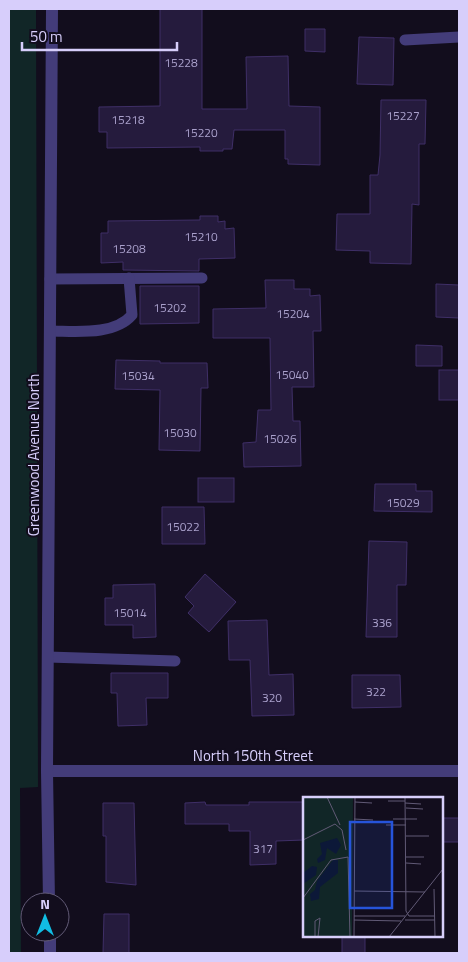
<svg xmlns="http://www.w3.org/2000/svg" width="468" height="962" font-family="'Titillium Web',sans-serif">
<rect width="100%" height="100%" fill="#120d1d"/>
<polygon fill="#112627" points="9,9 36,9 38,787 20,788 21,953 9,953"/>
<g fill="#251b3d" stroke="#3f2f67">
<polygon points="160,9 202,9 202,109 247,109 246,57 288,56 289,106 320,107 320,165 288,164 288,159 285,159 285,130 234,130 232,149 223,149 223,151 200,151 200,147 107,148 107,132 99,132 99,107 160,106"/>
<polygon points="305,29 325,29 325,52 305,51"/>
<polygon points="359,37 394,38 393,85 357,84"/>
<polygon points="381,100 426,100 425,144 419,144 419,205 412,204 411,264 370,263 370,251 336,250 337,214 370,214 370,175 378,175 380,155"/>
<polygon points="200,216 218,216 218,222 225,221 225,229 234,228 235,258 199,259 199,271 123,270 123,262 101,263 101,233 108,233 108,221 200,220"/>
<polygon points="265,280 294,280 294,289 310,289 310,296 320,295 321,331 313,331 314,387 292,387 293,421 300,421 301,466 244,467 243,443 256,442 258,410 271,410 270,338 213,338 213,309 266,308"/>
<polygon points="436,284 459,285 459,318 436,317"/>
<polygon points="140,286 199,286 199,323 140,324"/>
<polygon points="416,345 442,346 442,366 416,366"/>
<polygon points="116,360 160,361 160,363 207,363 208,388 201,388 200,451 159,450 160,390 115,389"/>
<rect x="439" y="370" width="20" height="30"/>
<rect x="198" y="478" width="36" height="24"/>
<polygon points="375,484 416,484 416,491 432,491 432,512 374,511"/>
<polygon points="162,507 204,507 205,544 162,544"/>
<polygon points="369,541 407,542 406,585 397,585 397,637 366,637"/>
<polygon points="205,574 236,602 209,632 188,613 194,606 185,597"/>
<polygon points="155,584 156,637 133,638 133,625 105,625 105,598 113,598 113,585"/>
<polygon points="267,620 269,675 293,674 294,715 252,716 250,660 229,660 228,621"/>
<polygon points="111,673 168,673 168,698 146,698 147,725 118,726 117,693 111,693"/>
<polygon points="352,675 400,675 401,707 352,708"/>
<polygon points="205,802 206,805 249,805 249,802 303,802 304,840 276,841 276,864 250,865 250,831 229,831 229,824 185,824 185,803"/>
<polygon points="103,803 134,803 136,885 106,882 106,836 103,836"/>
<rect x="442" y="818" width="17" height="24"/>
<polygon points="104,914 129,914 129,953 103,953"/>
<rect x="342" y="936" width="23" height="17"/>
</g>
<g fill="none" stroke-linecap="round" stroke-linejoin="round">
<g stroke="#433c79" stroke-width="11">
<polyline points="405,40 459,37"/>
<polyline points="50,279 202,278"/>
<path d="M50,331c25,0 64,5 82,-16l-3,-37"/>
<polyline points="48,657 175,661"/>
</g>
<polyline stroke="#433c79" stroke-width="12" points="47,771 459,771"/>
<g stroke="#433c79" stroke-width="12">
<polyline points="49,902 47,771 52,9"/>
<polyline points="50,932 50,953"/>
</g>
</g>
<g text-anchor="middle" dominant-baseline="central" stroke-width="4" stroke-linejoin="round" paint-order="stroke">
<g font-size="12" fill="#aaa1cc">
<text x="181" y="62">15228</text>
<text x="403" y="115">15227</text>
<text x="128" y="119">15218</text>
<text x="201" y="132">15220</text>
<text x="201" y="236">15210</text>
<text x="129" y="248">15208</text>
<text x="170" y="307">15202</text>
<text x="293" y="313">15204</text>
<text x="292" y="374">15040</text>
<text x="138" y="375">15034</text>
<text x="180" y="432">15030</text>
<text x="280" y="438">15026</text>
<text x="403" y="502">15029</text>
<text x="183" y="526">15022</text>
<text x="130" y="612">15014</text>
<text x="382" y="622">336</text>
<text x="376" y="691">322</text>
<text x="272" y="697">320</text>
<text x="263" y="848">317</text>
</g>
<g font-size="15" fill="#d7cefb" stroke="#120d1d">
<text transform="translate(33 455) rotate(-90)">Greenwood Avenue North</text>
<text x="253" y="755">North 150th Street</text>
</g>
</g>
<g transform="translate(303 797)">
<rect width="140" height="140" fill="#120d1d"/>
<path d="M0,0h50l-1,140h-49z" fill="#112627"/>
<path d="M34,41l4,7 -5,9 -9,-6 -2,12 -7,3 -1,-4 5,-5 -2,-11zM30,63h5v13l-18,14 -1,12 -8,2 -1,-7 5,-4 2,-9zM9,69l5,1 -1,8 -13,9v-11z" fill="#0c1838"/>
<path fill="none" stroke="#615a76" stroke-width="1" d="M24,0l13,28M102,0l1,114 3,5h26M85,4h17M52,5l17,1M102,6l16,1M103,11l17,1M51,22l19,1M90,22h24M83,28h20M103,39h23M0,43l32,-16 7,6 4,20M103,60h18M103,66l15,1M131,92l1,48M51,94l71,1M0,101l28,-38 17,-3 2,80M51,119h51M51,123l47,1M102,123h30M12,140v-16l5,-3 -2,19M51,140l1,-140M86,140l54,-68"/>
<path fill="#2654da" fill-opacity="0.15" stroke="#2654da" stroke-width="2.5" d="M47,25h42v86h-42z"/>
<rect width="140" height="140" fill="none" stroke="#d7cefb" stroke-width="2.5"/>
</g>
<rect width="468" height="962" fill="none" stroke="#d7cefb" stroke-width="20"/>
<g transform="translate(45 917)"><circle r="24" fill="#120d1d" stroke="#615a76"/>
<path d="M0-4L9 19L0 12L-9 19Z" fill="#11bde3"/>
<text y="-8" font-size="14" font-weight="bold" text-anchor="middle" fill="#d7cefb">N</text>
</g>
<path d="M22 42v8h155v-8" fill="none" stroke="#d7cefb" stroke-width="2.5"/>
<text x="30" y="42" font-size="15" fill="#d7cefb" stroke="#120d1d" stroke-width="4" paint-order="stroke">50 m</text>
</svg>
